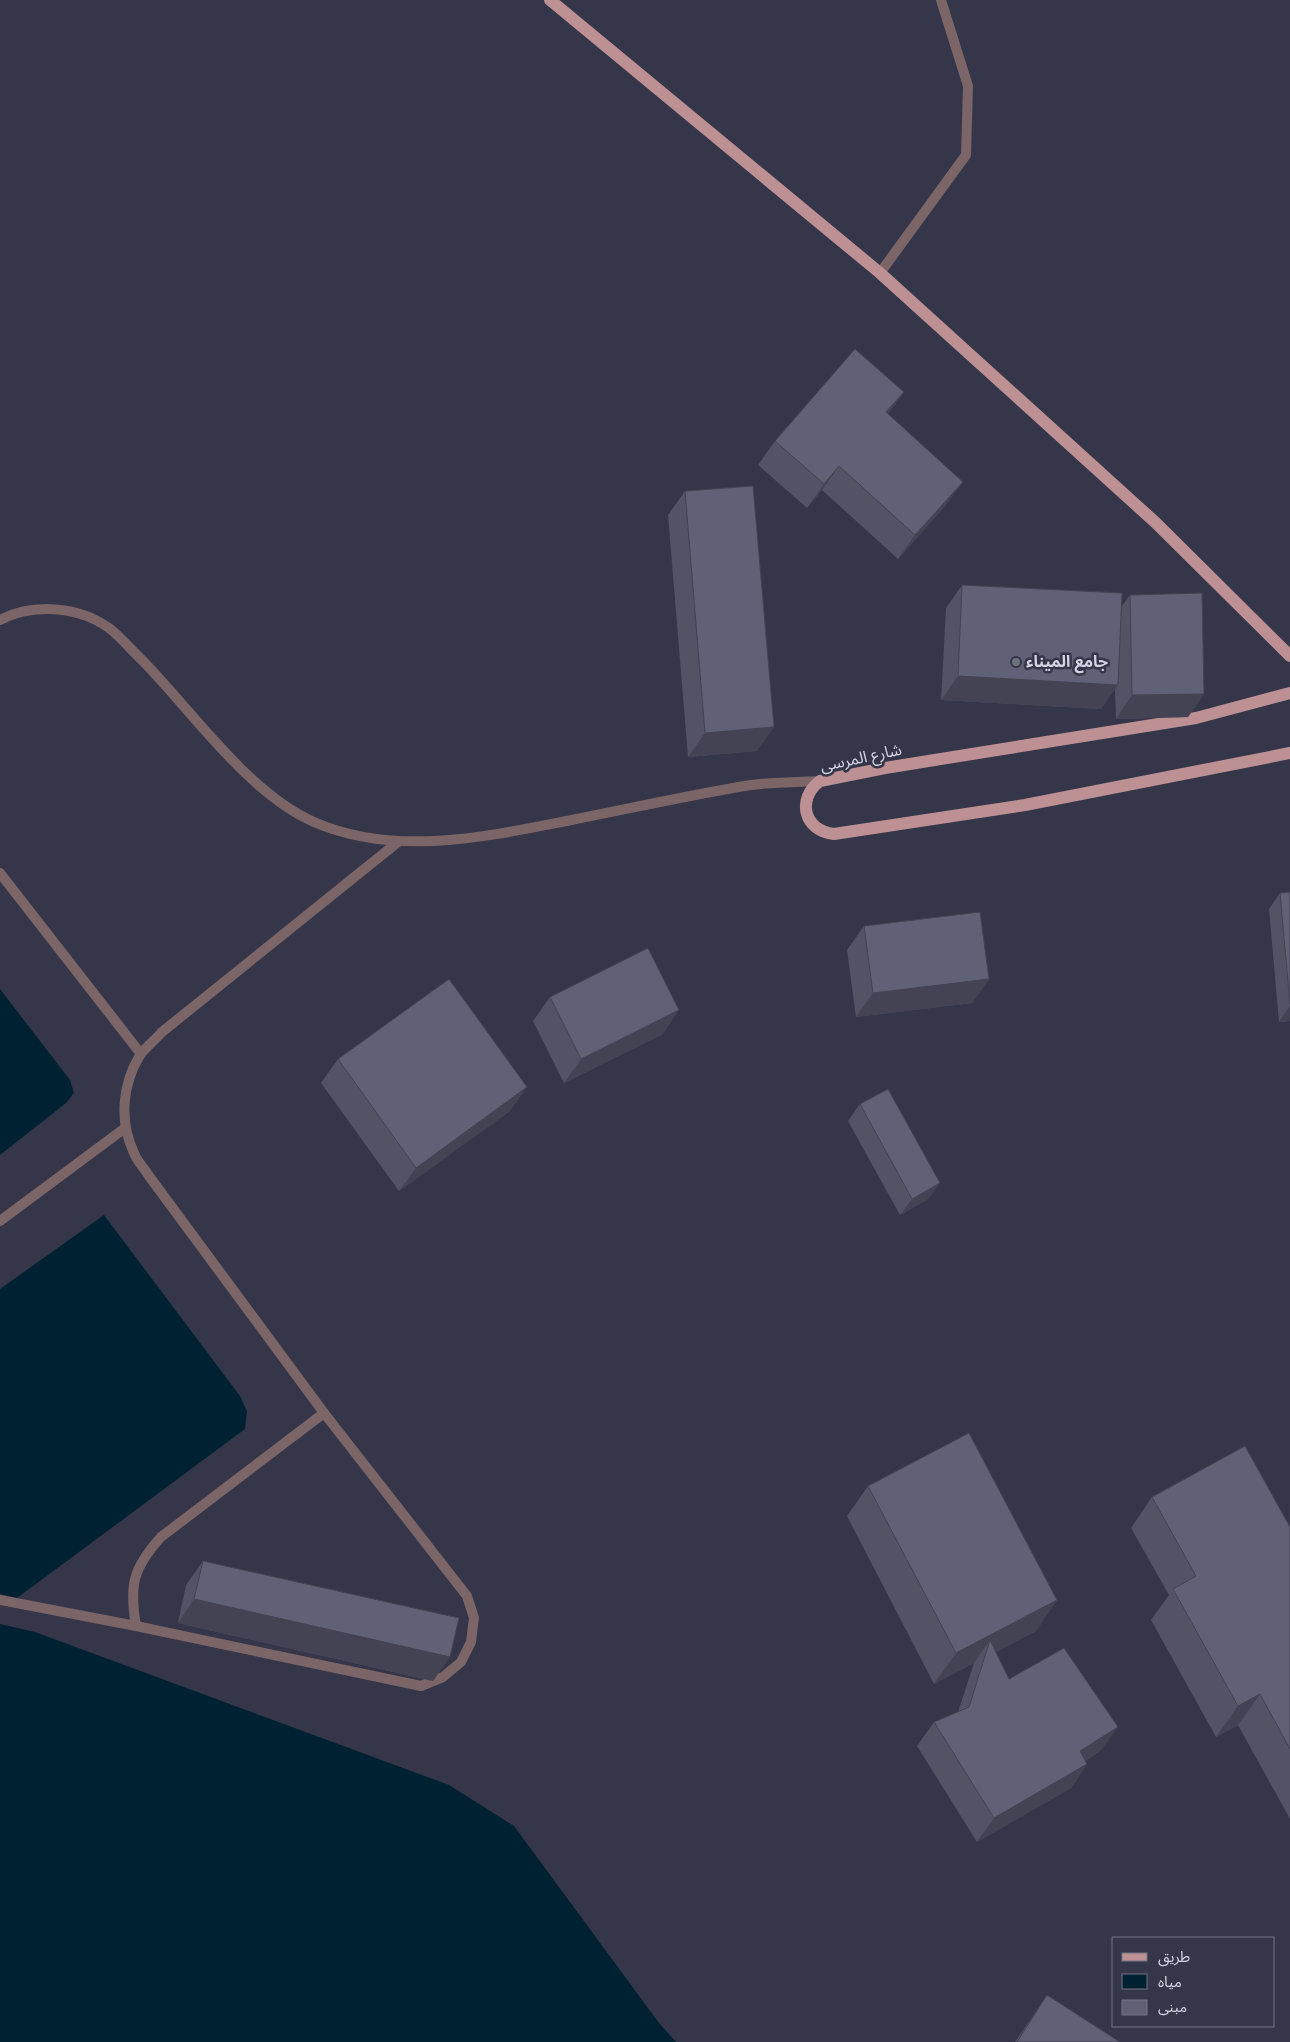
<svg xmlns="http://www.w3.org/2000/svg" width="1290" height="2042" font-family="Georgia,'Noto Sans Arabic',serif">
<rect width="100%" height="100%" fill="#35364a"/>
<g fill="#002131">
<polygon points="0,989 70,1080 74,1093 66,1103 0,1155"/>
<polygon points="104,1215 240,1396 247,1411 245,1429 17,1598 0,1594 0,1289"/>
<polygon points="0,1624 35,1632 449,1785 514,1826 659,2023 676,2042 0,2042"/>
</g>
<g fill="none" stroke-linecap="round" stroke-linejoin="round">
<g stroke="#7b6566" stroke-width="10">
<path d="M0,620c33,-17 78,-14 109,8 12,9 22,22 33,32 51,52 106,133 172,162 80,35 171,15 253,-1 61,-12 122,-26 184,-36 22,-3 46,-3 69,-4"/>
<polyline points="0,873 141,1054"/>
<polyline points="0,1221 125,1128"/>
<path d="M0,1600l136,26 285,60 22,-9 18,-15 10,-20 3,-24 -7,-22 -143,-183 -175,-237c-5,-8 -12,-15 -15,-23 -15,-32 -12,-68 6,-98 6,-8 15,-15 22,-23l236,-190"/>
<path d="M136,1626c-7,-41 -3,-58 25,-89l163,-124"/>
</g>
<polyline stroke="#7b6566" stroke-width="10" points="880,273 966,155 968,86 941,0"/>
<g stroke="#bd9093" stroke-width="12">
<polyline points="550,0 880,273 1156,523 1290,656"/>
<path d="M1290,693l-94,25 -311,50 -65,13c-24,18 -16,50 14,53l191,-29 265,-52"/>
</g>
</g>
<g fill="#535366">
<polygon points="888,414 946,505 898,559 822,490 807,508 758,465 775,441"/>
<polygon points="685,491 757,751 688,757 668,515"/>
<polygon points="962,585 1122,606 1130,595 1204,694 1188,717 1116,719 1115,689 1101,709 941,700 946,608"/>
<polygon points="1290,892 1290,1021 1279,1022 1269,909 1280,893"/>
<polygon points="864,926 989,979 972,1003 856,1017 847,950"/>
<polygon points="550,997 663,1034 564,1083 533,1021"/>
<polygon points="338,1059 510,1111 399,1191 321,1083"/>
<polygon points="860,1104 940,1183 928,1199 900,1215 848,1121"/>
<polygon points="868,1486 1057,1600 1036,1631 996,1652 1009,1679 1101,1750 1085,1761 1087,1764 1071,1788 977,1842 917,1746 934,1722 958,1712 974,1663 934,1684 847,1516"/>
<polygon points="1152,1497 1290,1527 1290,1819 1238,1725 1216,1737 1151,1620 1169,1595 1131,1528"/>
<polygon points="203,1561 433,1681 178,1623 186,1585"/>
<polygon points="1047,1995 1120,2042 1015,2042"/>
</g>
<g fill="#434353">
<polygon points="904,392 887,416 886,412"/>
<polygon points="839,466 822,490 807,508 824,484"/>
<polygon points="963,482 946,505 898,559 915,535"/>
<polygon points="958,676 1118,685 1101,709 941,700"/>
<polygon points="1204,694 1188,717 1116,719 1132,695"/>
<polygon points="774,727 757,751 688,757 705,733"/>
<polygon points="989,979 972,1003 856,1017 873,993"/>
<polygon points="1290,1006 1290,1021 1279,1022"/>
<polygon points="679,1010 663,1034 564,1083 581,1059"/>
<polygon points="527,1087 510,1111 399,1191 416,1168"/>
<polygon points="940,1183 928,1199 900,1215 912,1199"/>
<polygon points="194,1599 450,1657 433,1681 178,1623"/>
<polygon points="1057,1600 1036,1631 985,1658 990,1640 974,1663 934,1684 956,1653"/>
<polygon points="1260,1694 1238,1725 1216,1737 1238,1706"/>
<polygon points="1118,1727 1101,1750 1063,1775 1080,1751"/>
<polygon points="1087,1764 1071,1788 977,1842 994,1818"/>
</g>
<g fill="#606077" stroke="#434353">
<polygon points="855,349 904,392 886,412 963,482 915,535 839,466 824,484 775,441"/>
<polygon points="753,486 774,727 705,733 685,491"/>
<polygon points="962,585 1122,593 1118,685 958,676"/>
<polygon points="1202,593 1204,694 1132,695 1130,595"/>
<polygon points="1290,892 1290,1004 1280,893"/>
<polygon points="980,912 989,979 873,993 864,926"/>
<polygon points="648,948 679,1010 581,1059 550,997"/>
<polygon points="449,979 527,1087 416,1168 338,1059"/>
<polygon points="888,1089 940,1183 912,1199 860,1104"/>
<polygon points="969,1433 1057,1600 956,1653 868,1486"/>
<polygon points="1245,1446 1290,1527 1290,1749 1260,1694 1238,1706 1173,1589 1196,1576 1152,1497"/>
<polygon points="203,1561 459,1618 450,1657 194,1599"/>
<polygon points="990,1640 1009,1679 1064,1648 1118,1727 1080,1751 1087,1764 994,1818 934,1722 969,1707"/>
<polygon points="1047,1995 1120,2042 1017,2042"/>
</g>
<circle fill="#6b7280" stroke="#35364a" stroke-width="2" cx="1016" cy="662" r="5"/>
<g text-anchor="middle" dominant-baseline="central" stroke-width="5" stroke-linejoin="round" paint-order="stroke">
<g font-size="16" font-weight="bold" fill="#d3d3e1" stroke="#35364a" text-anchor="start">
<text x="1026" y="662">جامع الميناء</text>
</g>
<g font-size="16" fill="#d3d3e1" stroke="#35364a">
<text transform="translate(861 758) rotate(-12)">شارع المرسى</text>
</g>
</g>
<rect x="1112" y="1937" width="162" height="90" fill="#35364a" stroke="#747586"/>
<rect x="1122" y="1953" width="25" height="8" fill="#bd9093" stroke="#747586"/>
<text x="1158" y="1962" font-size="15" fill="#d3d3e1">طريق</text>
<rect x="1122" y="1974" width="25" height="15" fill="#002131" stroke="#747586"/>
<text x="1158" y="1987" font-size="15" fill="#d3d3e1">مياه</text>
<rect x="1122" y="2000" width="25" height="15" fill="#606077" stroke="#747586"/>
<text x="1158" y="2012" font-size="15" fill="#d3d3e1">مبنى</text>
</svg>
